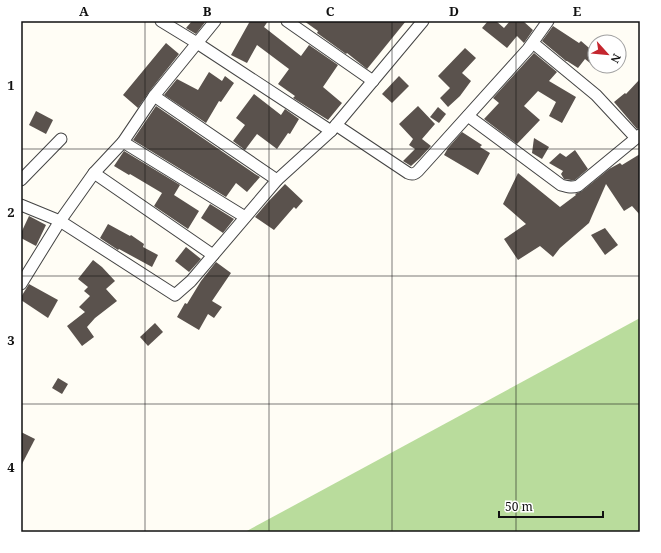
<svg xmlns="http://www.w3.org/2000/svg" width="661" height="553" font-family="'Noto Serif',serif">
<rect width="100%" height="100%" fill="#fffdf5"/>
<polygon fill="#b9dc9c" points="640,318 640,532 245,532"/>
<g fill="#5a524d">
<polygon points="192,21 206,21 196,34 186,28"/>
<polygon points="250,21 268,21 264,27 301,56 309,45 338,65 323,87 342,103 328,120 293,98 295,96 278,84 289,69 257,45 247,63 231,55"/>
<polygon points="304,21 406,21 367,69 347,53 346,54 317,33 318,31"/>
<polygon points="488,21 496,21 504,28 510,21 523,21 533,30 524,43 517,36 507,48 482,28"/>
<polygon points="553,26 579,43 581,41 595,53 595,67 585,59 578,68 567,61 566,61 542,41"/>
<polygon points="166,43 179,54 149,92 138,108 123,95"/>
<polygon points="465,48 476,58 462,73 471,81 460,96 448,107 440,98 450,88 438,76"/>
<polygon points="534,53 557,72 549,81 576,97 562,123 549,116 556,102 538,91 524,106 540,120 517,144 484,119 499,103 493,98"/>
<polygon points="209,72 222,81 225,76 234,83 221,102 219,101 206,123 164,95 177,79 198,90"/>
<polygon points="399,76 409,86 392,103 382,94"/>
<polygon points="640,79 640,128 637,129 614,102 625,93 626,94"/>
<polygon points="254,94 281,115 285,109 299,119 290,134 288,133 277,149 257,134 245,150 233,141 245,125 236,118"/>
<polygon points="156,106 255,174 260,177 247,192 236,183 226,197 133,140"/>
<polygon points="418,106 435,124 422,139 431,146 420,158 411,166 403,161 415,149 409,145 413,139 399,124"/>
<polygon points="438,107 446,114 439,123 430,117"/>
<polygon points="36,111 53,120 46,134 29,125"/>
<polygon points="462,132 482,145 480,147 490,153 478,175 444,155 448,148"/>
<polygon points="534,138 549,147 542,159 532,153"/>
<polygon points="575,150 588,169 575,180 571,180 564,179 561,174 563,171 549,163 560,153 566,157"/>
<polygon points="124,151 180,185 174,195 199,211 188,229 154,206 162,193 130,174 129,175 114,166"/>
<polygon points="640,154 640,215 632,206 624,211 606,184 592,216 589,223 560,248 553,257 540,246 518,260 504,239 526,224 503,204 518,173 560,207 576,195 575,194 582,191 609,169 620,163 622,165"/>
<polygon points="285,184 303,201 296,209 294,207 274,230 255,217 267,203"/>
<polygon points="210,204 234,219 223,233 201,218"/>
<polygon points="29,216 46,225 36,246 21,238 21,233"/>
<polygon points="108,224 130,236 131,235 144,244 143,247 158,255 152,267 119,249 118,250 100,238"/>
<polygon points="605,228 618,245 605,255 591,235"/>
<polygon points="186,247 201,259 189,272 175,261"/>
<polygon points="93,260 102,267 115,281 106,289 117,301 95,318 87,327 94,337 82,346 67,326 85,312 79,307 90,296 84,291 88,287 78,279"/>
<polygon points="216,262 231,273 212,301 222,307 214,318 208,314 199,330 177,317 185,303 187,304 201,281"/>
<polygon points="29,284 58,300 48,318 21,300 21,297"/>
<polygon points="155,323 163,332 148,346 140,337"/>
<polygon points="58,378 68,384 62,394 52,388"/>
<polygon points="21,432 35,439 21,466"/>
</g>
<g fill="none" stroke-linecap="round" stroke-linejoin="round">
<defs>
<g id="minor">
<polyline points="161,21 197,43 331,131"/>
<polyline points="215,21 154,96 277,180"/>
<polyline points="287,21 373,81"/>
<polyline points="533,43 596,95 636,138"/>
<path d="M468,116l93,69c7,2 11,3 17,1l62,-51"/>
<path d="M336,125l72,48c4,2 7,1 10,-2l110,-122 20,-28"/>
<polyline points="123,142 245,217"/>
<polyline points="94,173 213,255"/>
<polyline points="21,180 61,139"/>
<polyline points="21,205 60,221 175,295 191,281 277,180 331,131 423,21"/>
<polyline points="21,284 60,221 94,173 123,142 154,96"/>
</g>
</defs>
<use href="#minor" stroke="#444" stroke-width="13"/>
<use href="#minor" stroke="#fff" stroke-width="11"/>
</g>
<path fill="none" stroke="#111" stroke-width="1" stroke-opacity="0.55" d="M145,21v511M269,21v511M392,21v511M516,21v511M21,149h619M21,276h619M21,404h619"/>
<rect width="661" height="553" fill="none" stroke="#ffffff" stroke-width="44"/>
<g transform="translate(607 54) rotate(117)"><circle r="19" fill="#ffffff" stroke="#a0a0a0"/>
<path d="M0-3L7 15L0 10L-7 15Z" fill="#c4262e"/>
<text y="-6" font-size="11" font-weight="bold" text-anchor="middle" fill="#111111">N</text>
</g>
<path d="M499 511v6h104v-6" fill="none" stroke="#111111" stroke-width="2"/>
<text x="505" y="511" font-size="12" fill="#111111" stroke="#ffffff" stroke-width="3" paint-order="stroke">50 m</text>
<rect x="22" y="22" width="617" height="509" fill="none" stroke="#111" stroke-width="1.5"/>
<g font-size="13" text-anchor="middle" font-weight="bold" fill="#111">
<text x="84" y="16">A</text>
<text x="207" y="16">B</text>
<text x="330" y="16">C</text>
<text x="454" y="16">D</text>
<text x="577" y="16">E</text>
<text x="11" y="90">1</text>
<text x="11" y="217">2</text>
<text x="11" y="345">3</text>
<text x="11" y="472">4</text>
</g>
</svg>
